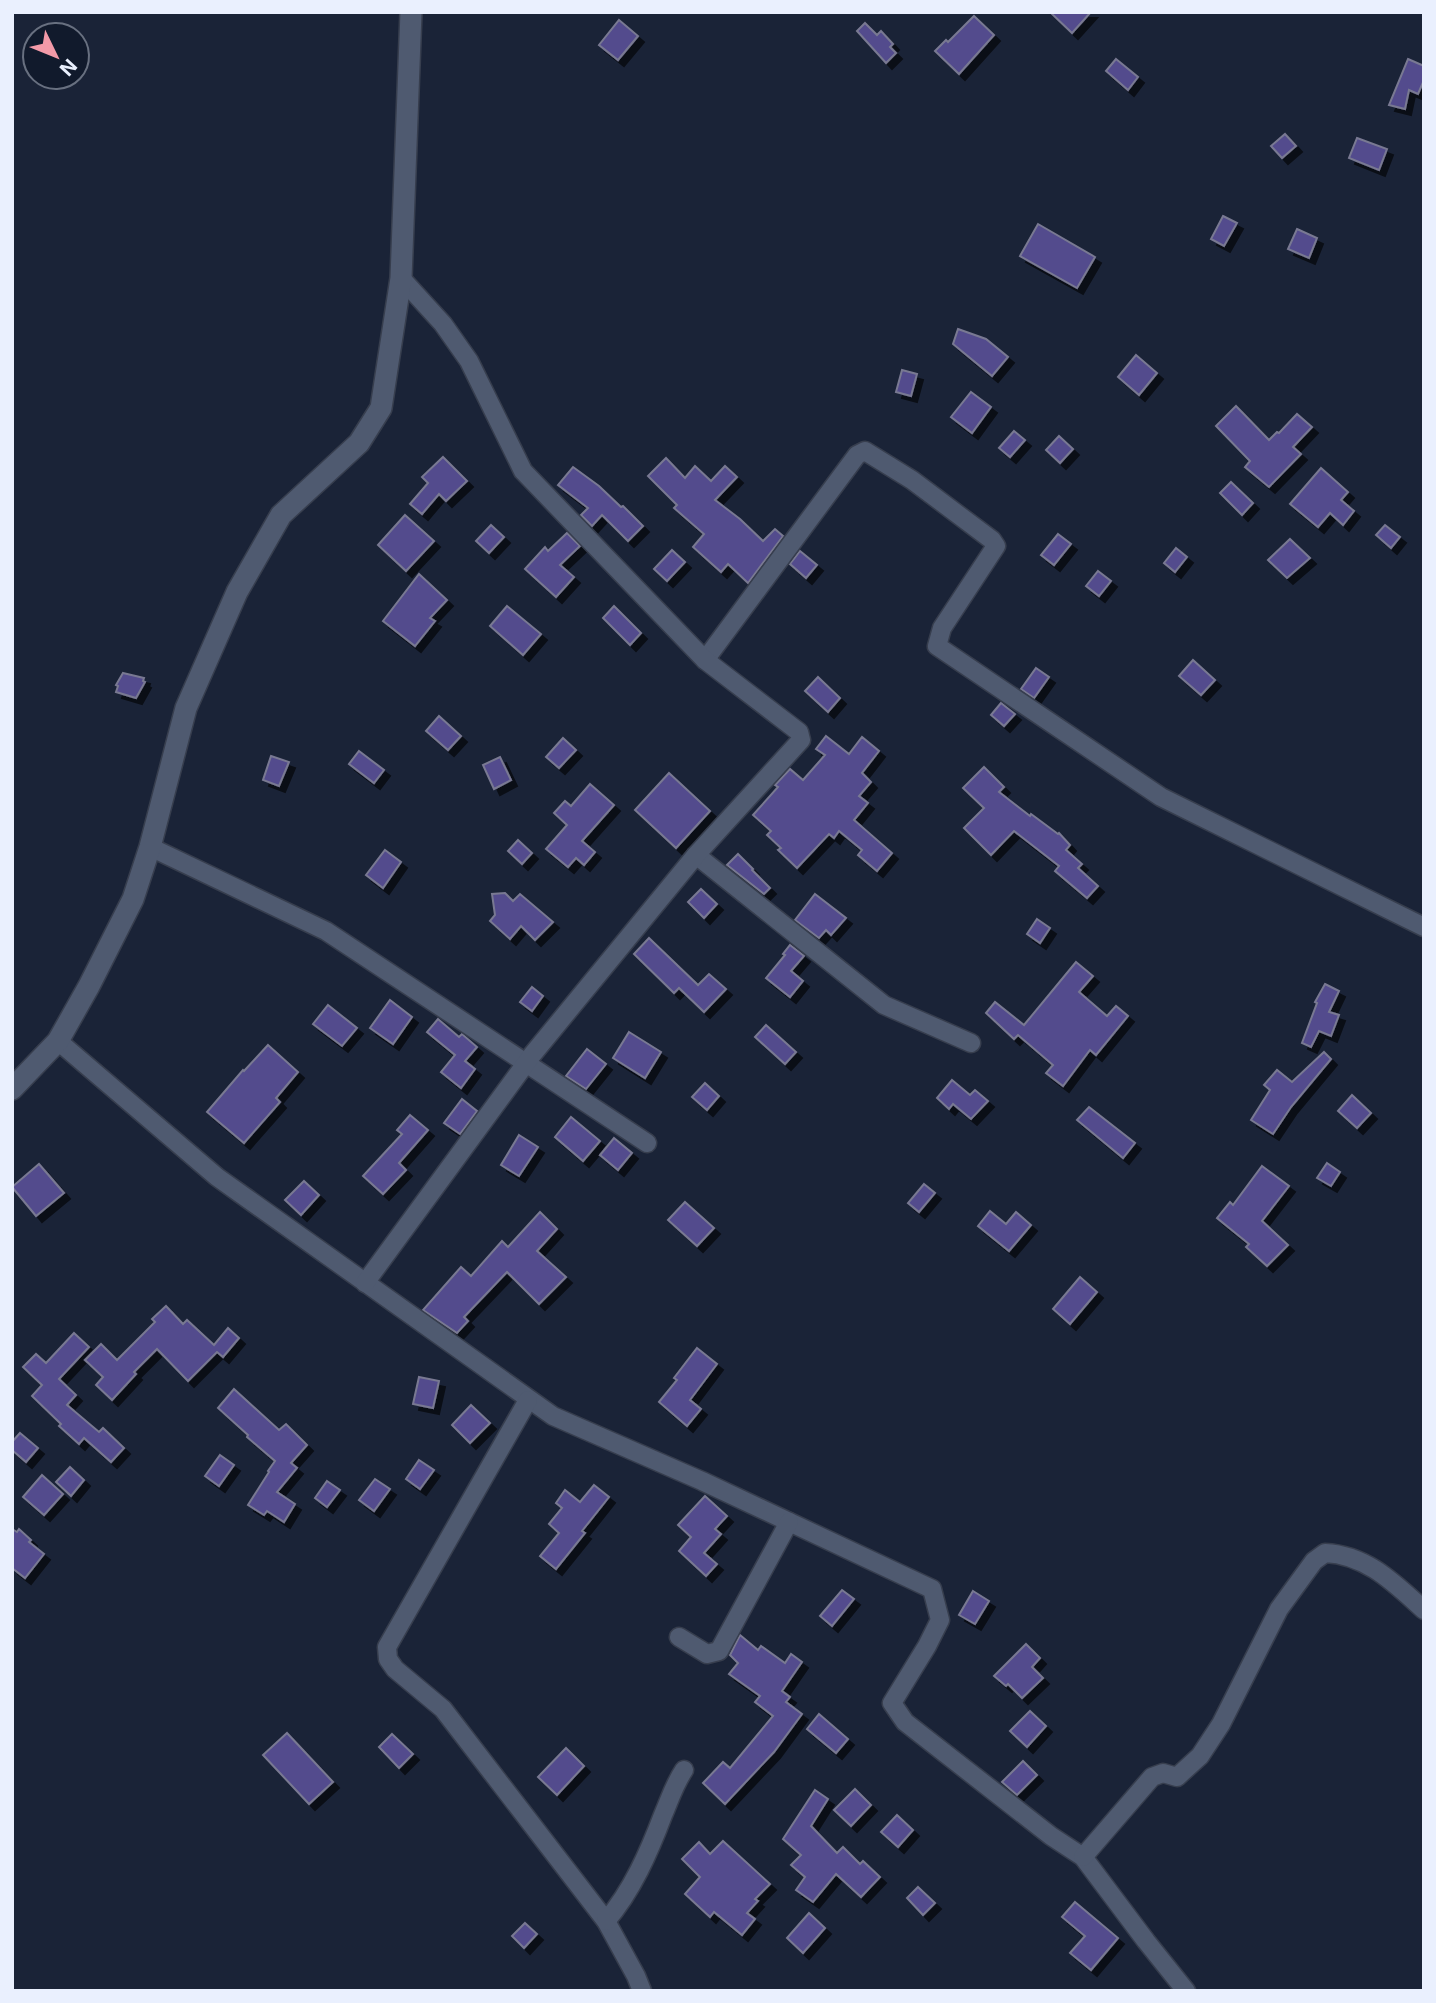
<svg xmlns="http://www.w3.org/2000/svg" width="1436" height="2003" font-family="Inter,sans-serif">
<defs>
<filter id="shadow"><feDropShadow dx="6" dy="6" stdDeviation="0" flood-color="#0009"/></filter>
</defs>
<rect width="100%" height="100%" fill="#1a2337"/>
<g fill="#524c8d" stroke="#797992" stroke-width="2" filter="url(#shadow)">
<polygon points="1050,12 1091,12 1072,33"/>
<polygon points="974,16 994,35 959,74 935,51 946,40 948,42"/>
<polygon points="619,20 638,36 618,60 599,45"/>
<polygon points="865,23 877,35 881,31 893,44 890,47 896,53 886,63 857,31"/>
<polygon points="1116,59 1138,77 1128,90 1106,71"/>
<polygon points="1408,59 1424,66 1424,80 1418,94 1409,90 1405,109 1389,105"/>
<polygon points="1285,134 1296,146 1282,158 1271,146"/>
<polygon points="1357,138 1387,149 1379,170 1349,158"/>
<polygon points="1223,216 1237,223 1224,246 1211,239"/>
<polygon points="1038,224 1095,257 1077,288 1020,256"/>
<polygon points="1297,229 1317,238 1309,258 1288,249"/>
<polygon points="958,329 986,339 1008,357 992,376 953,344"/>
<polygon points="1136,355 1157,373 1139,395 1118,377"/>
<polygon points="902,370 917,374 911,396 896,392"/>
<polygon points="971,392 991,407 972,433 951,417"/>
<polygon points="1236,406 1269,440 1277,432 1279,433 1297,414 1312,427 1293,447 1301,454 1269,487 1245,467 1250,461 1216,426"/>
<polygon points="1014,431 1025,440 1010,457 999,448"/>
<polygon points="1059,436 1073,449 1060,463 1046,450"/>
<polygon points="443,457 467,481 446,501 439,494 422,514 410,504 428,483 422,477"/>
<polygon points="666,458 685,478 695,466 711,481 725,466 737,477 715,500 740,519 763,541 775,529 783,536 748,583 728,564 721,572 693,547 704,534 674,508 677,505 648,476"/>
<polygon points="573,467 599,486 621,507 623,506 643,526 628,541 602,515 592,526 581,515 588,508 558,485"/>
<polygon points="1321,468 1348,492 1341,500 1354,511 1343,525 1330,513 1318,527 1290,504"/>
<polygon points="1231,482 1253,503 1242,515 1220,493"/>
<polygon points="405,515 434,541 406,571 378,545"/>
<polygon points="491,525 504,537 489,553 476,541"/>
<polygon points="1385,525 1400,537 1391,548 1376,535"/>
<polygon points="567,533 580,546 560,565 574,577 556,597 525,569 545,547 548,551"/>
<polygon points="1058,534 1071,544 1054,565 1041,555"/>
<polygon points="1290,539 1310,558 1287,578 1268,560"/>
<polygon points="1176,548 1187,557 1175,572 1164,563"/>
<polygon points="672,550 685,562 667,581 654,569"/>
<polygon points="800,551 817,565 806,578 790,564"/>
<polygon points="1098,571 1111,581 1099,596 1086,586"/>
<polygon points="419,574 447,600 430,618 435,621 415,646 383,621"/>
<polygon points="507,606 541,634 523,655 490,626"/>
<polygon points="614,606 641,633 630,645 603,618"/>
<polygon points="1193,660 1215,680 1201,695 1179,676"/>
<polygon points="1036,668 1049,677 1034,698 1021,689"/>
<polygon points="123,673 144,678 143,681 145,682 136,698 116,692 118,686 116,685"/>
<polygon points="818,677 840,698 828,712 805,691"/>
<polygon points="1001,703 1015,714 1004,726 991,715"/>
<polygon points="439,716 461,736 448,750 426,731"/>
<polygon points="826,736 849,754 862,737 879,751 862,773 871,782 859,796 868,803 854,820 892,853 877,871 858,855 862,850 839,831 834,838 829,834 797,868 778,850 781,848 767,835 771,831 753,815 778,787 775,785 790,769 803,780 825,755 816,749"/>
<polygon points="563,738 576,750 559,768 546,757"/>
<polygon points="359,751 384,770 374,783 349,764"/>
<polygon points="271,756 289,762 279,786 263,780"/>
<polygon points="500,757 511,780 494,789 483,765"/>
<polygon points="984,767 1004,787 999,792 1030,816 1031,814 1058,834 1059,833 1070,845 1066,850 1082,864 1078,868 1098,886 1087,898 1055,871 1059,866 1014,831 991,855 964,828 984,808 963,788"/>
<polygon points="669,773 710,811 676,848 635,810"/>
<polygon points="590,784 614,805 582,841 595,852 584,865 576,858 568,867 546,849 567,825 554,813 565,801 571,806"/>
<polygon points="518,840 532,853 522,864 508,851"/>
<polygon points="385,850 401,862 383,888 366,875"/>
<polygon points="738,854 753,869 752,870 770,888 764,894 727,865"/>
<polygon points="701,889 717,904 704,918 688,902"/>
<polygon points="505,893 513,901 520,894 553,922 535,940 521,926 510,939 490,921 495,915 492,894"/>
<polygon points="815,894 846,918 831,935 826,930 819,938 795,920"/>
<polygon points="1037,919 1050,928 1040,943 1027,934"/>
<polygon points="649,938 698,985 709,974 726,989 704,1012 679,988 674,993 634,954"/>
<polygon points="790,945 804,956 791,971 803,981 790,997 766,978 785,955 783,954"/>
<polygon points="1076,962 1093,976 1079,992 1107,1016 1116,1006 1128,1016 1096,1055 1090,1050 1063,1086 1046,1073 1053,1065 1018,1035 1014,1039 986,1013 995,1002 1024,1025"/>
<polygon points="1325,984 1339,991 1329,1012 1339,1015 1331,1036 1319,1031 1311,1047 1302,1043 1317,1003 1315,1002"/>
<polygon points="532,987 543,996 532,1011 520,1002"/>
<polygon points="390,1000 412,1017 393,1044 370,1028"/>
<polygon points="328,1005 357,1028 342,1046 313,1024"/>
<polygon points="438,1019 459,1037 462,1034 477,1047 465,1061 475,1069 461,1088 441,1072 455,1055 427,1032"/>
<polygon points="766,1025 796,1052 785,1064 755,1037"/>
<polygon points="629,1032 661,1052 645,1078 613,1058"/>
<polygon points="268,1045 298,1072 276,1098 280,1102 244,1143 207,1112 243,1070 244,1071"/>
<polygon points="587,1049 606,1064 586,1089 566,1076"/>
<polygon points="1324,1052 1331,1059 1291,1107 1273,1134 1251,1120 1270,1090 1264,1085 1277,1070 1292,1082"/>
<polygon points="952,1080 970,1095 975,1090 988,1101 971,1119 953,1104 949,1109 937,1098"/>
<polygon points="705,1083 719,1096 707,1110 692,1097"/>
<polygon points="1352,1095 1371,1113 1357,1128 1338,1111"/>
<polygon points="462,1099 477,1111 460,1134 444,1123"/>
<polygon points="1089,1107 1135,1143 1123,1158 1077,1120"/>
<polygon points="410,1115 428,1130 399,1163 406,1170 383,1194 363,1176 402,1134 397,1130"/>
<polygon points="571,1117 600,1141 583,1161 555,1137"/>
<polygon points="519,1135 538,1147 519,1176 501,1165"/>
<polygon points="614,1138 632,1153 618,1170 600,1155"/>
<polygon points="1327,1163 1340,1172 1331,1186 1317,1178"/>
<polygon points="39,1164 64,1193 36,1216 12,1187"/>
<polygon points="1262,1166 1289,1186 1262,1221 1288,1245 1267,1266 1246,1247 1249,1244 1217,1218 1230,1202 1233,1205"/>
<polygon points="304,1181 319,1195 301,1215 285,1200"/>
<polygon points="924,1184 935,1193 919,1212 908,1203"/>
<polygon points="685,1202 714,1228 697,1246 668,1220"/>
<polygon points="990,1211 1006,1224 1016,1212 1031,1225 1009,1251 978,1226"/>
<polygon points="540,1212 557,1229 537,1251 566,1277 539,1304 507,1272 464,1317 468,1321 457,1333 423,1310 461,1267 471,1276 502,1241 508,1247"/>
<polygon points="1080,1277 1097,1292 1070,1324 1053,1309"/>
<polygon points="166,1306 183,1324 187,1320 214,1345 228,1328 239,1338 223,1357 217,1352 188,1381 157,1349 134,1372 136,1374 112,1400 96,1385 103,1377 85,1360 101,1344 117,1360 155,1322 152,1319"/>
<polygon points="74,1333 89,1347 59,1379 76,1395 67,1405 99,1432 103,1428 124,1448 111,1462 84,1438 79,1444 59,1426 61,1424 32,1396 42,1385 23,1367 36,1354 46,1363"/>
<polygon points="697,1348 717,1364 690,1400 701,1409 687,1426 659,1402 677,1380 674,1378"/>
<polygon points="419,1377 439,1381 433,1408 413,1404"/>
<polygon points="234,1389 279,1430 286,1424 307,1445 291,1463 297,1468 277,1492 295,1504 284,1522 267,1511 264,1515 248,1505 269,1472 268,1471 275,1461 247,1437 248,1435 218,1408"/>
<polygon points="471,1405 490,1423 470,1443 452,1425"/>
<polygon points="20,1433 38,1448 26,1462 12,1450 12,1442"/>
<polygon points="220,1455 234,1465 219,1486 205,1476"/>
<polygon points="419,1460 434,1470 420,1489 406,1479"/>
<polygon points="70,1467 84,1480 71,1496 56,1482"/>
<polygon points="42,1475 63,1494 44,1515 23,1497"/>
<polygon points="375,1479 390,1489 374,1511 359,1500"/>
<polygon points="327,1481 340,1490 327,1507 315,1498"/>
<polygon points="594,1485 609,1497 582,1531 585,1533 556,1569 540,1556 559,1533 549,1524 562,1508 556,1503 565,1490 580,1502"/>
<polygon points="705,1496 727,1516 715,1529 721,1534 704,1553 717,1564 706,1576 679,1551 691,1537 678,1525"/>
<polygon points="12,1529 17,1532 19,1529 31,1540 29,1542 44,1554 25,1578 12,1568"/>
<polygon points="842,1590 854,1599 832,1626 820,1616"/>
<polygon points="973,1591 989,1601 975,1624 959,1615"/>
<polygon points="740,1635 758,1650 761,1646 785,1663 791,1654 802,1662 782,1691 790,1697 786,1702 802,1714 774,1752 725,1804 703,1783 723,1762 730,1768 773,1716 755,1702 760,1696 729,1674 738,1663 730,1655"/>
<polygon points="1026,1644 1040,1658 1032,1667 1043,1678 1022,1698 1008,1684 1006,1686 994,1676"/>
<polygon points="1030,1711 1046,1726 1027,1747 1010,1731"/>
<polygon points="819,1714 848,1739 836,1753 807,1729"/>
<polygon points="287,1733 333,1782 309,1804 263,1755"/>
<polygon points="392,1734 413,1754 399,1768 379,1747"/>
<polygon points="566,1748 584,1766 557,1795 538,1777"/>
<polygon points="1023,1761 1037,1775 1017,1795 1002,1782"/>
<polygon points="855,1789 871,1805 851,1826 834,1810"/>
<polygon points="815,1790 828,1799 811,1826 837,1853 843,1847 860,1864 863,1861 880,1877 861,1897 836,1874 813,1902 796,1890 805,1877 791,1865 801,1855 783,1839"/>
<polygon points="897,1815 913,1830 898,1847 881,1832"/>
<polygon points="723,1841 770,1884 755,1899 758,1901 747,1913 755,1919 742,1935 714,1912 710,1917 685,1894 700,1877 682,1859 699,1842 710,1854"/>
<polygon points="918,1887 935,1903 923,1915 907,1898"/>
<polygon points="1075,1902 1118,1938 1091,1970 1070,1953 1085,1936 1062,1917"/>
<polygon points="809,1913 825,1928 803,1953 787,1938"/>
<polygon points="525,1923 537,1934 524,1948 512,1936"/>
</g>
<g fill="none" stroke-linecap="round" stroke-linejoin="round">
<defs>
<g id="street">
<polyline points="705,660 857,455 865,451 912,480 992,540 996,546 942,628 937,646 1161,797 1424,927"/>
<polyline points="150,847 326,931 647,1143"/>
<polyline points="696,855 884,1005 971,1043"/>
<polyline points="58,1041 217,1177 553,1416 702,1481 932,1589 940,1620 927,1646 892,1703 905,1722 1051,1836 1083,1857 1146,1941 1186,1991"/>
<polyline points="365,1283 532,1055 696,855 801,740 799,732 705,660 523,471 469,361 443,324 401,278"/>
<polyline points="528,1400 387,1647 388,1659 395,1669 443,1709 606,1921 636,1976 642,1991"/>
<polyline points="679,1637 707,1654 719,1651 789,1522"/>
<path d="M1083,1857l69,-80 11,-4 14,4 23,-21 21,-32 58,-115 35,-48 11,-8c42,2 69,30 99,57"/>
<path d="M606,1921c26,-30 43,-69 57,-106 7,-16 11,-30 21,-45"/>
</g>
<polyline id="secondary" points="12,1089 58,1041 89,986 133,899 150,847 186,708 237,592 281,515 359,443 381,408 401,278 411,12"/>
</defs>
<use href="#street" stroke="#373e4e" stroke-width="21"/>
<use href="#secondary" stroke="#373e4e" stroke-width="24"/>
<use href="#street" stroke="#4f5a70" stroke-width="18"/>
<use href="#secondary" stroke="#4f5a70" stroke-width="21"/>
</g>
<rect width="1436" height="2003" fill="none" stroke="#eaf0fe" stroke-width="28"/>
<g transform="translate(56 56) rotate(133)"><circle r="33" fill="#111a2c" stroke="#687080" stroke-width="2"/>
<path d="M0-5L12 26L0 18L-12 26Z" fill="#f39aa8"/>
<text y="-10" font-size="19" font-weight="bold" text-anchor="middle" fill="#eaf0fe">N</text>
</g>
</svg>
